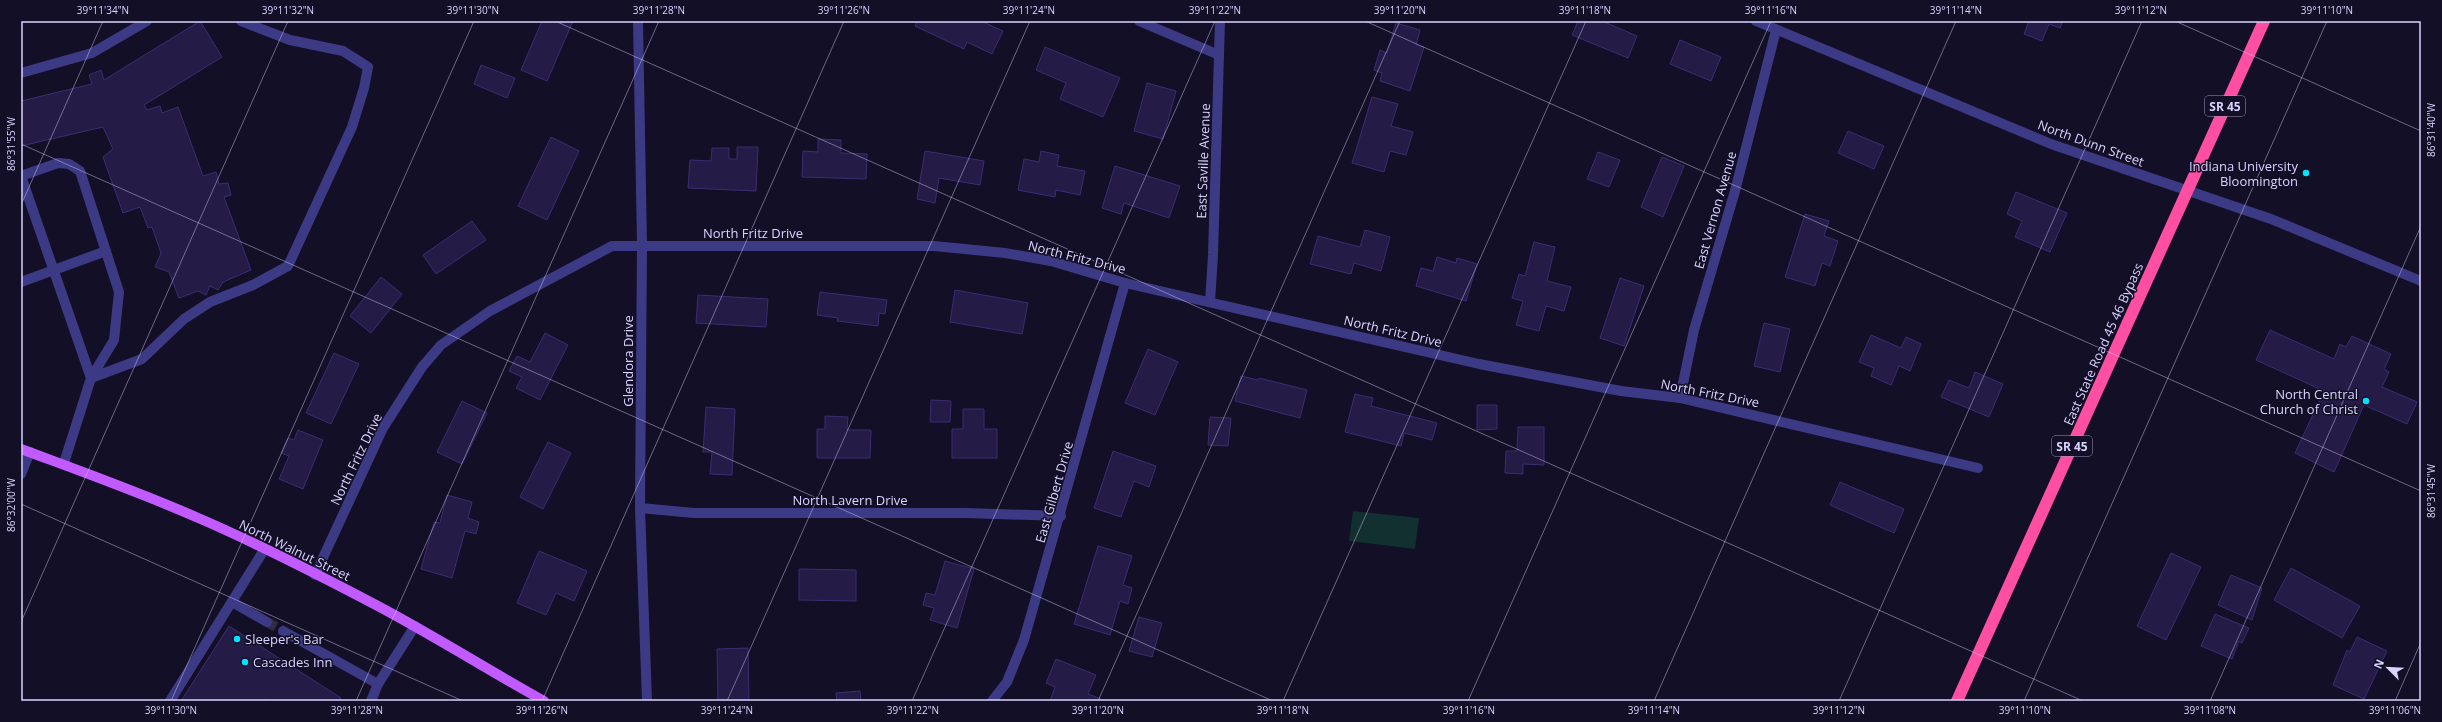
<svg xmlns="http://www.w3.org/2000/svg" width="2442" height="722" font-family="'Open Sans',sans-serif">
<rect width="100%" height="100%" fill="#130f26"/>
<polygon fill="#12302f" points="1353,511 1419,518 1415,549 1349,541"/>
<g fill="#241b47" stroke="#3b2d73">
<polygon points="200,21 222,57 144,105 147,110 160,106 162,113 178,107 203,176 216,172 219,184 228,183 231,195 224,197 251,270 223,282 218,290 210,286 206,295 198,291 179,298 169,272 155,267 161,253 152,227 148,228 140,207 123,213 103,157 113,149 103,127 21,146 21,101 92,84 89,75 101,70 104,80"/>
<polygon points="542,21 573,21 547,81 521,70"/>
<polygon points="917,21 981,21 1003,31 992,54 967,42 964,49 915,26"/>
<polygon points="1578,21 1602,21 1637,36 1628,58 1572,35"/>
<polygon points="2029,21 2063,21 2060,28 2049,24 2042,41 2024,34"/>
<polygon points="1396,23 1420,30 1416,45 1424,47 1410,91 1380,81 1382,73 1374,70 1380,50 1387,53"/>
<polygon points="1680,40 1721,57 1711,81 1670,64"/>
<polygon points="1045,47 1120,78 1103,117 1060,99 1066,83 1036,70"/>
<polygon points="481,65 515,78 507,98 474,84"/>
<polygon points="1147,83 1176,91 1163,139 1134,131"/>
<polygon points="1372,97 1398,104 1391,126 1413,132 1406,155 1390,151 1384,172 1352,163"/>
<polygon points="1848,131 1884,146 1874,169 1838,153"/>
<polygon points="551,137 579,151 547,220 518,206"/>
<polygon points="818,139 841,140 841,153 867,154 866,179 802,177 803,151 818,152"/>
<polygon points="737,147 758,147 756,191 688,188 690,160 711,161 712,148 729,148 729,159 737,159"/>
<polygon points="925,151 984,161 980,185 939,178 935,203 917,199"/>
<polygon points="1041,151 1059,155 1057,166 1085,171 1080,195 1056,190 1055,197 1018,190 1024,159 1039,162"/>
<polygon points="1598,152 1620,160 1609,187 1587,179"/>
<polygon points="1662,157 1684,166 1663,217 1641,207"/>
<polygon points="1115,166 1180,186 1169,218 1124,203 1121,214 1102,208"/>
<polygon points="2016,192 2067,213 2050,252 2015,237 2022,221 2007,214"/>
<polygon points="1805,214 1829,221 1824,236 1838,241 1830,266 1822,263 1815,286 1785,277"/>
<polygon points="472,221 486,240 436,274 423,255"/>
<polygon points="1365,230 1390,237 1381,271 1354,263 1351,274 1310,264 1318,236 1360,247"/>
<polygon points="1534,242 1555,247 1547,281 1571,287 1564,311 1546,306 1539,331 1516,325 1523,301 1512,298 1519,274 1525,276"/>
<polygon points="1437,257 1456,263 1457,258 1477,264 1466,301 1416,286 1421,268 1433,271"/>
<polygon points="381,277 402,294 371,333 350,316"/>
<polygon points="1620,278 1644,286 1624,346 1600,338"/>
<polygon points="955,290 1028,303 1022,334 950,322"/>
<polygon points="820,292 887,300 885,314 879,313 878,326 837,321 838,318 817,315"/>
<polygon points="698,295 768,299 766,327 696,323"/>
<polygon points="1764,323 1790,329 1780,372 1754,366"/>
<polygon points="2270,330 2334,359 2340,344 2346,347 2352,336 2391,354 2384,369 2389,372 2382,387 2417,402 2407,424 2364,405 2334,472 2295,453 2324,391 2256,360"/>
<polygon points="545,333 568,345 540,400 516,388 522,377 509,371 517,356 530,362"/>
<polygon points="1871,335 1901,348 1906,337 1921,344 1910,371 1899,366 1891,385 1871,376 1874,368 1859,362"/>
<polygon points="1148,349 1178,362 1155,415 1125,403"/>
<polygon points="334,353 359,364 331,424 306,413"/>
<polygon points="1975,372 2003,384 1989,417 1941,397 1949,380 1969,388"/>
<polygon points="1241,376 1258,380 1259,378 1307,390 1300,418 1235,401"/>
<polygon points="1355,394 1373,398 1371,406 1437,423 1432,440 1404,433 1401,446 1345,432"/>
<polygon points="931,400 951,401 950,422 930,422"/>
<polygon points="462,401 487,413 462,464 437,452"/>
<polygon points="1477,405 1497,405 1497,429 1477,430"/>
<polygon points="706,407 735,409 732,475 710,474 712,452 703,452"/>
<polygon points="963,409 984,409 984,429 997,429 997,458 952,458 952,429 963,429"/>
<polygon points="825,416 848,417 847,430 871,430 870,458 817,458 817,429 825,429"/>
<polygon points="1210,417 1231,418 1228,446 1208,445"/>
<polygon points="1518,427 1544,427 1544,465 1523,464 1523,474 1505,473 1506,451 1517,451"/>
<polygon points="298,430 323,440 303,489 279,479 289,456 281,453 288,438 294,440"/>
<polygon points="548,442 571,453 543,509 520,497"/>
<polygon points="1113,451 1156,466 1149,487 1134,481 1121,517 1094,508"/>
<polygon points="1840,482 1904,509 1894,533 1830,505"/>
<polygon points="447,495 472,502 468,518 479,522 476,534 465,531 452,578 421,569 434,522 440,523"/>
<polygon points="1098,546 1132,556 1123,585 1132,588 1128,604 1120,601 1110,635 1074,624"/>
<polygon points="539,551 587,571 574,601 556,593 546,615 517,603"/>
<polygon points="2171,553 2201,567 2166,640 2137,626"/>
<polygon points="945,561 974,569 957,628 930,620 934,608 923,605 926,593 935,595"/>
<polygon points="2291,568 2360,606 2342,638 2274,600"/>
<polygon points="799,569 856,570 856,601 799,600"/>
<polygon points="2231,575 2262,588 2252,620 2218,605"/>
<polygon points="2215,614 2249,628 2242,643 2239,641 2232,659 2201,646"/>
<polygon points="1139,617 1162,623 1152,657 1129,651"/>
<polygon points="229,626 341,698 339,701 269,701 265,699 264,701 181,701"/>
<polygon points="2357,637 2387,651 2364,699 2333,685 2347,650 2350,652"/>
<polygon points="748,648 749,701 718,701 717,649"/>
<polygon points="1056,659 1096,675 1088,694 1101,699 1100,701 1050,701 1055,687 1046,683"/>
<polygon points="860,691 861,701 837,701 836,693"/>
</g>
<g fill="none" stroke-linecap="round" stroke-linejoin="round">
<polyline stroke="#312d47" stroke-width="10" stroke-dasharray="10 5" stroke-linecap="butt" points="267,622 283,631"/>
<g stroke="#3d3a85" stroke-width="10">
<polyline points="638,21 642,245 640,508 647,701"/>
<polyline points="1139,21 1219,55"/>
<polyline points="1756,21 2051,144 2271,219 2421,281"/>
<polyline points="21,73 92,53 147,21"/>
<polyline points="21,176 91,378 142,359 184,319 210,302 253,285 288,266 352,127 364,88 368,67 343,51 290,40 241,21"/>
<polyline points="21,176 58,163 69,164 80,171 119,292 114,340 91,378 64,463"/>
<polyline points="21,282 106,251"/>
<polyline points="1210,302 1213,255 1220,21"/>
<polyline points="1680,398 1694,330 1735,191 1776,30"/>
<polyline points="21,474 30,452"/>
<polyline points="640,508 694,513 966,513 1061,516"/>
<polyline points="315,575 383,428 422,367 441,345 490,311 612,246 934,246 1005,253 1051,261 1125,283 1479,364 1621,391 1680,398 1978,468"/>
<polyline points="232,602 267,622"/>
<polyline points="283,631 378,684"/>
<polyline points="170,701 264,550"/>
<polyline points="371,701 378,684 415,626"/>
<polyline points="992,701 1007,682 1024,640 1125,283"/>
</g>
<path stroke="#c25bff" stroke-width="10" d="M21,449c59,22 118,43 175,68 61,26 121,57 180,88 57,30 112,65 168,96"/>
<polyline stroke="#ff4fa3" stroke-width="12" points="1957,701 2264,21"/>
</g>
<path fill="none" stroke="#d9d4ff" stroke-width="1" stroke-opacity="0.45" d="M555,21l1528,680M1365,21l1056,470M2175,21l246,110M21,144l1252,557M21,205l82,-184M21,504l442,197M21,622l267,-601M171,701l303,-680M356,701l303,-680M542,701l302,-680M727,701l303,-680M912,701l303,-680M1098,701l302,-680M1283,701l303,-680M1468,701l303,-680M1654,701l302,-680M1839,701l303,-680M2024,701l303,-680M2210,701l211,-475M2395,701l26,-59"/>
<g fill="#00e5ff" stroke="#130f26" stroke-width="1.5">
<circle cx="2306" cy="173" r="4"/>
<circle cx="2366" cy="401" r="4"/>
<circle cx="237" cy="639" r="4"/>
<circle cx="245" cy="662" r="4"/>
</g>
<g text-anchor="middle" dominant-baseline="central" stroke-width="3" stroke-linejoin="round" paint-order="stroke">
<g fill="#130f26" stroke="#9e99be" stroke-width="1">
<rect x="2205" y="96" width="40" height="20" rx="3"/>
<rect x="2052" y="436" width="40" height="20" rx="3"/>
</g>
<g font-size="12" font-weight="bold" fill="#d9d4ff">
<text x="2225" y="106">SR 45</text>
<text x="2072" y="446">SR 45</text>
</g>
<g font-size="13" fill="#d9d4ff" stroke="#130f26">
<text transform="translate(2091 143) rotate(20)">North Dunn Street</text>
<text transform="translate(1203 161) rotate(-88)">East Saville Avenue</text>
<text transform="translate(1715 210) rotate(-74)">East Vernon Avenue</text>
<text x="753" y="233">North Fritz Drive</text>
<text transform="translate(1077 257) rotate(14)">North Fritz Drive</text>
<text transform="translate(1393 331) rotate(13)">North Fritz Drive</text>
<text transform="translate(2103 344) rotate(-66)">East State Road 45 46 Bypass</text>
<text transform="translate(628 361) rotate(-90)">Glendora Drive</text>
<text transform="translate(1710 393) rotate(11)">North Fritz Drive</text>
<text transform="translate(356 459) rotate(-64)">North Fritz Drive</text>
<text transform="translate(1054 492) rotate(-74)">East Gilbert Drive</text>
<text x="850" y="500">North Lavern Drive</text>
<text transform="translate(295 550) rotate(26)">North Walnut Street</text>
</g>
<g font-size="13" fill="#d9d4ff" stroke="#130f26" text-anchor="end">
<text x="2298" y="166">Indiana University<tspan x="2298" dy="15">Bloomington</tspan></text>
<text x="2358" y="394">North Central<tspan x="2358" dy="15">Church of Christ</tspan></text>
<text x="245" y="639" text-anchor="start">Sleeper's Bar</text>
<text x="253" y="662" text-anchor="start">Cascades Inn</text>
</g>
</g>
<rect width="2442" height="722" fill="none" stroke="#130f26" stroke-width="44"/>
<g transform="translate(2388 668) rotate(294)" stroke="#130f26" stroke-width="3" paint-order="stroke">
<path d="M0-3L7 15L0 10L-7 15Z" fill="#d9d4ff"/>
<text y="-6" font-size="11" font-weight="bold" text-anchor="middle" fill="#d9d4ff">N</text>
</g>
<rect x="22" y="22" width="2398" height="678" fill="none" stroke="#d9d4ff" stroke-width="1.5"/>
<g font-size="10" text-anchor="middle" fill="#d9d4ff">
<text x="103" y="14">39°11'34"N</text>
<text x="288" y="14">39°11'32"N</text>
<text x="473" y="14">39°11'30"N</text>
<text x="659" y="14">39°11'28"N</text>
<text x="844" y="14">39°11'26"N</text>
<text x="1029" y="14">39°11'24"N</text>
<text x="1215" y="14">39°11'22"N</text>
<text x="1400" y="14">39°11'20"N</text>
<text x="1585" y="14">39°11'18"N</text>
<text x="1771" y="14">39°11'16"N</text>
<text x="1956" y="14">39°11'14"N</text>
<text x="2141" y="14">39°11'12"N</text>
<text x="2327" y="14">39°11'10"N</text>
<text transform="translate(2431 130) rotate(-90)" y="4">86°31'40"W</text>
<text transform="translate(11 144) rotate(-90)" y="4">86°31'55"W</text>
<text transform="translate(2431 491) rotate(-90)" y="4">86°31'45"W</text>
<text transform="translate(11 505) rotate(-90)" y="4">86°32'00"W</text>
<text x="171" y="714">39°11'30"N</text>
<text x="357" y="714">39°11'28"N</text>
<text x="542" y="714">39°11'26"N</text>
<text x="727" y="714">39°11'24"N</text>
<text x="913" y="714">39°11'22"N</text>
<text x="1098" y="714">39°11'20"N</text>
<text x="1283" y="714">39°11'18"N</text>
<text x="1469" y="714">39°11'16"N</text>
<text x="1654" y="714">39°11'14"N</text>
<text x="1839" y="714">39°11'12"N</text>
<text x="2025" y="714">39°11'10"N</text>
<text x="2210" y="714">39°11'08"N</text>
<text x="2395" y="714">39°11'06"N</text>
</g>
</svg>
